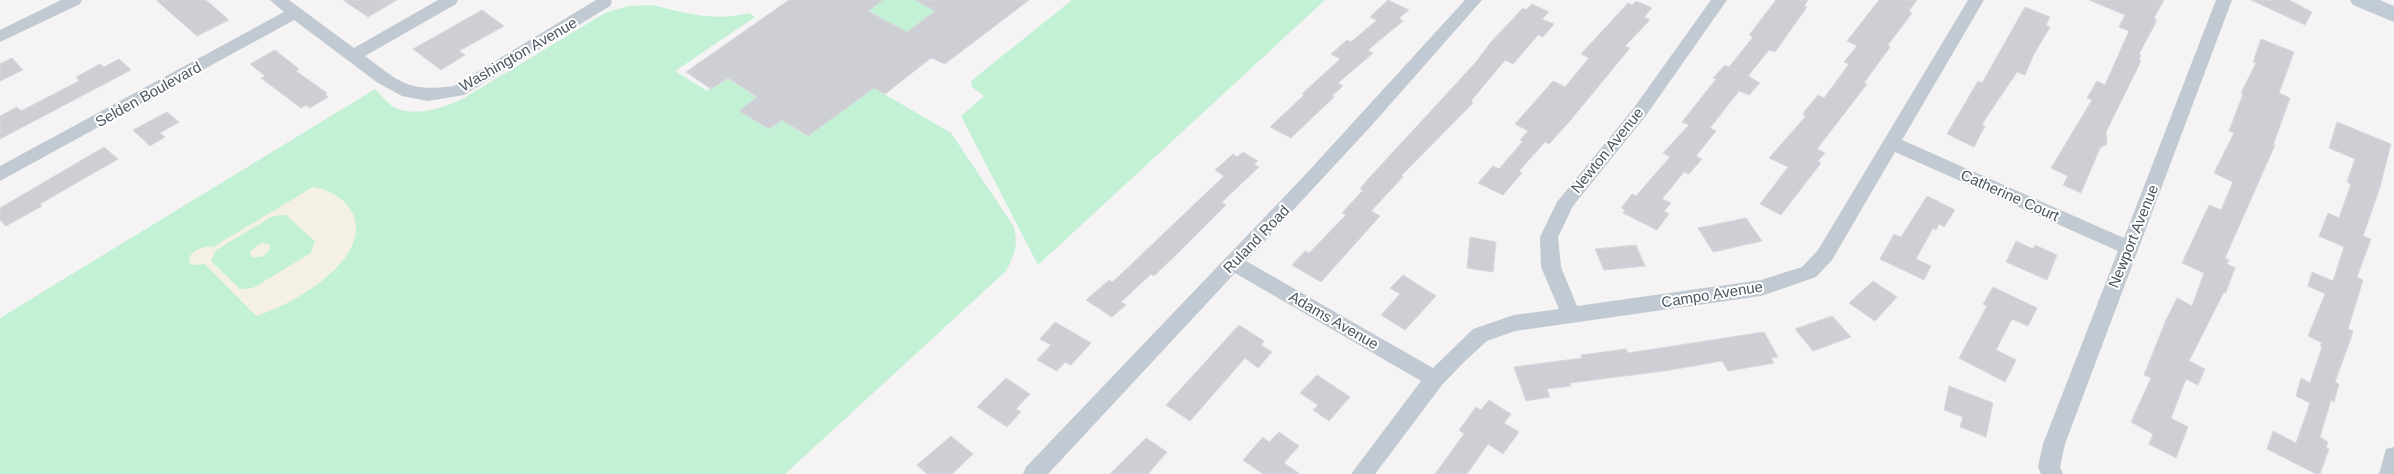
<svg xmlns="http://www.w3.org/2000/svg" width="2394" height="474" font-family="Arial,sans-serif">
<rect width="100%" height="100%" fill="#f5f3f3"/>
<g fill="#c3f1d5">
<polygon points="883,0 915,0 935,11 907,32 868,11"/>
<polygon points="1072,0 1325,0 1038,265 961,116 984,96 972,87 971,81"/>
<path d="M652,5c33,8 63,17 97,8l6,4 -80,54 32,20 21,-13 29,19 -18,14 30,18 13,-9 26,16 66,-48 77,45 62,92c6,19 2,29 -7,46l-221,203h-785v-156l375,-229c5,5 13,15 20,19 21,9 50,0 69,-10l141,-85 23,-7z"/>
</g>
<g fill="#f5f0e5" fill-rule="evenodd">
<path d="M313,187c17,3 32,11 40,27 20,45 -62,92 -97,102l-51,-52 -12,1 -3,-2 -1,-6c6,-7 14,-11 24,-10zM286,215l29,26 -4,12 -58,35 -13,1 -29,-28 5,-11 57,-34z"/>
<polygon points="262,243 270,245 269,251 261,257 252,257 250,251"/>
</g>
<g fill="#cdcfd5" stroke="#d7d9de">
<polygon points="156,0 206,0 229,20 197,36"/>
<polygon points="343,0 397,0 368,17"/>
<polygon points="789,0 883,0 868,11 907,32 935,11 915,0 1029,0 945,64 931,58 885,94 874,88 808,136 782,120 769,129 739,111 757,97 728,78 711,89 686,72"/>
<polygon points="1388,0 1409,10 1399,18 1403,21 1368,50 1373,53 1338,83 1343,86 1332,96 1334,97 1291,138 1270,127 1304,95 1302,94 1340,59 1331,54 1347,40 1351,42 1377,20 1370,17"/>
<polygon points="1776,0 1808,0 1804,6 1807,7 1775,52 1769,50 1748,76 1760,83 1749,95 1739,91 1710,128 1716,131 1696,156 1702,159 1689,174 1684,172 1662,199 1671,203 1664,211 1669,214 1657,230 1623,213 1625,210 1621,208 1632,194 1636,196 1670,157 1663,153 1689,125 1682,122 1716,79 1713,78 1725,65 1729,67 1753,37 1749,35"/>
<polygon points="1879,0 1917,0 1909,11 1912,13 1888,45 1890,47 1864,83 1867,84 1817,149 1825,153 1818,161 1821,163 1781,215 1760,204 1788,167 1769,158 1806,116 1803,115 1804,112 1818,95 1824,98 1849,64 1844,62 1857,46 1847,41"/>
<polygon points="2089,0 2164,0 2154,18 2156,19 2155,24 2139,54 2141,55 2139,60 2141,61 2106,132 2107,144 2100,148 2081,193 2063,185 2068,176 2051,168 2092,100 2087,98 2097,81 2105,85 2129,31 2119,27 2125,15"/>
<polygon points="2251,0 2289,0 2312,12 2305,25"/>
<polygon points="1636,1 1652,8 1644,17 1650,20 1625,46 1630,48 1569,122 1549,144 1545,142 1519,171 1522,173 1503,195 1478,183 1493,166 1499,169 1523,141 1520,140 1528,131 1515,124 1553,81 1565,87 1589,58 1581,54 1628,3 1632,5"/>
<polygon points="1532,4 1549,12 1542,19 1554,24 1543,37 1538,35 1513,64 1505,60 1471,101 1473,103 1401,176 1403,177 1371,211 1380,216 1321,282 1292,265 1305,251 1309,253 1346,215 1342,213 1363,190 1360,189 1369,178 1476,62 1491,42 1523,8 1526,10"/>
<polygon points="2025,7 2050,17 2046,25 2050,27 2034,54 2025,75 2017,72 1982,124 1985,126 1974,147 1947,134 1978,81 1982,83"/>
<polygon points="482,10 504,26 459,51 465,55 441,70 413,49"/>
<polygon points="2261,39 2294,52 2279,93 2290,98 2273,145 2275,145 2225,258 2229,260 2227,264 2235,268 2227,289 2226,293 2224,292 2189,361 2205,369 2198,385 2186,379 2171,418 2188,427 2176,458 2149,444 2153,434 2131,422 2151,378 2144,375 2166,320 2177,298 2192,306 2204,273 2182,263 2209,205 2221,210 2233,182 2214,173 2234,133 2229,131 2243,94 2241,93 2256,63 2253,62"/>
<polygon points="275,50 299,69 296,71 327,93 325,94 328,97 310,108 306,105 301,108 261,78 265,76 250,64"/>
<polygon points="12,58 23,70 0,81 0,64"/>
<polygon points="119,59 131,70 0,139 0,116 17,107 21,111 79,81 76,77 100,64 104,67"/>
<polygon points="167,112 179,122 160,133 165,137 150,146 133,130"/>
<polygon points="2337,122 2391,144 2380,187 2363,236 2371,239 2357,277 2363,280 2348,329 2353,331 2351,338 2335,382 2339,384 2334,402 2331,400 2320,437 2328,442 2326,448 2329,449 2320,474 2316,474 2267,449 2273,431 2296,443 2310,403 2296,396 2301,378 2310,383 2322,347 2320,346 2322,343 2308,336 2325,294 2308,286 2312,272 2333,281 2344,247 2319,236 2328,213 2339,218 2351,184 2347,182 2355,159 2329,148"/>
<polygon points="104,147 118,159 40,204 42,206 6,226 0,220 0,208"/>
<polygon points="1243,152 1258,161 1254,165 1259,167 1222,202 1226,205 1182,249 1154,276 1151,274 1121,302 1126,305 1112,317 1086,300 1109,280 1112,282 1118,277 1224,176 1215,170 1233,154 1237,157"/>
<polygon points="1927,196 1955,210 1944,227 1939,224 1936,230 1933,228 1916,259 1931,266 1924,280 1880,259 1894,234 1901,237"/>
<polygon points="1746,218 1762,241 1713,252 1698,228"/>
<polygon points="1470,237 1496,242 1493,272 1467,268"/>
<polygon points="2016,241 2033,249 2035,245 2057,255 2047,280 2006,262"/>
<polygon points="1636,245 1645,266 1604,270 1595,249"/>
<polygon points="1403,275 1436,296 1405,330 1381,315 1400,294 1390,288"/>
<polygon points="1873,281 1897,297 1875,321 1849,303"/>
<polygon points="1993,287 2037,308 2028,326 2012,319 1996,350 2016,360 2005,382 1959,358 1987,306 1983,304"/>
<polygon points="1832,316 1851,337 1813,351 1795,329"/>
<polygon points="1055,322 1091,343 1071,365 1065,362 1057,371 1037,360 1051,345 1040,339"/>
<polygon points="1239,325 1264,341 1261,345 1272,352 1258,368 1245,358 1190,421 1166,405"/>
<polygon points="1764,332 1778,357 1771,358 1774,363 1728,371 1722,361 1664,371 1570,383 1571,386 1547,389 1550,397 1526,401 1514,367 1582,358 1581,355 1626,349 1628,353"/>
<polygon points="1317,375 1350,397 1329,421 1313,410 1318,405 1300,393"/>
<polygon points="1006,378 1030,394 1016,409 1021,412 1007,427 977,407"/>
<polygon points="1949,386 1993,403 1986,437 1960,427 1963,417 1944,410"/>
<polygon points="1489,400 1511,414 1504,423 1519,432 1503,454 1488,444 1467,474 1435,474 1464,434 1459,430 1476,407 1481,410"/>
<polygon points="1279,432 1299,446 1284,463 1300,474 1263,474 1243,460 1263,437 1269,442"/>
<polygon points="951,436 973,454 952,474 927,474 917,465"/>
<polygon points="1146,438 1167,452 1148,474 1110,474"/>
</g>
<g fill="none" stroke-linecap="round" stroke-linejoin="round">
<g fill="#c1cad2" fill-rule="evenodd">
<polygon points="61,0 82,0 80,4 0,42 0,30"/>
<path d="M270,0h19l65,48 84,-48h20l-2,4 -91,52c36,27 43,36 89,30l142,-86h15l1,2 -2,4 -146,89 -36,6 -26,-5 -24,-13 -84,-63 -294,161v-15l284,-154z"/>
<polygon points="1465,0 1482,0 1372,125 1246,261 1433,368 1473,329 1514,315 1559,309 1541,267 1540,237 1557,202 1633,109 1711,0 1727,0 1645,117 1573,206 1558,237 1561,267 1577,306 1761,280 1802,267 1818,250 1968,0 1984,0 1902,140 2124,238 2216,0 2232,0 2065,444 2060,467 2063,474 2041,474 2038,467 2043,444 2118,251 1895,152 1832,260 1816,277 1761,296 1515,331 1487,341 1464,362 1442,385 1375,474 1351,474 1421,381 1235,273 1048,474 1023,474 1026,467 1305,175"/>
<polygon points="2394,447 2394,474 2379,474 2386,449"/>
</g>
<polygon fill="#c1cbd6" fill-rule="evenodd" points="2350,0 2380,0 2394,6 2394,22 2353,5"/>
</g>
<g text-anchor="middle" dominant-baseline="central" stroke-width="4" stroke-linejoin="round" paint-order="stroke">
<g font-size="15" fill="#4a5661" stroke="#fff">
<text transform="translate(518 54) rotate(-30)">Washington Avenue</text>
<text transform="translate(148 94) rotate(-29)">Selden Boulevard</text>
<text transform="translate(1607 150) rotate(-51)">Newton Avenue</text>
<text transform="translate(2010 195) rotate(24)">Catherine Court</text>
<text transform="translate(2133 236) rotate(-68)">Newport Avenue</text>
<text transform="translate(1256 239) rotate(-46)">Ruland Road</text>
<text transform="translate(1712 294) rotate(-9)">Campo Avenue</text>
<text transform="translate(1334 320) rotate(30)">Adams Avenue</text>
</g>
</g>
</svg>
